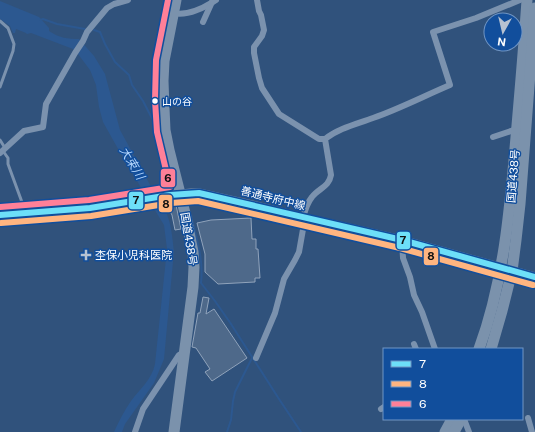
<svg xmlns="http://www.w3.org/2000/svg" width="535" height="432" font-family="'Public Sans','Noto Sans JP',sans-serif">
<rect width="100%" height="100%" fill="#30527c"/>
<path fill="#2c5890" d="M0,1l39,16 10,11v3c10,7 19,8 30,8l15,17 11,18 15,56 40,73c11,12 12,32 14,48l-10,108 -10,24 -29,41 -3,8h-8c5,-11 10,-21 17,-31 9,-12 21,-22 24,-37l12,-115 -3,-24 -38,-62 -23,-41 -4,-15 -3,-22 -6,-15 -12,-16 -5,-5 -42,-16 -4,1 -1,-1 -10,-4 -1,4h-2l-3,-7 -10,-7z"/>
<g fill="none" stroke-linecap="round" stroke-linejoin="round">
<g stroke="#2c5890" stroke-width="2">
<polyline points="40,20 43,19 57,24 85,29"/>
<polyline points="94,30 100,32 105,44 115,62 129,75 132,85 143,101 159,132"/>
<path d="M191,215c5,22 13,45 10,68l14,18 16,23 48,75 22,33"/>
<polyline points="227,432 231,420 233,401 235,392 252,358"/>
</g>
</g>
<g fill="#4e698a" stroke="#90a3bb">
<polygon points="165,203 176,205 181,229 175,230 172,215"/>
<polygon points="251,218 252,239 256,239 256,249 258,249 260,278 255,278 255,282 218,284 205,272 205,254 197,223 211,220"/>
<polygon points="203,297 209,298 206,314 214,309 247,358 212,381 205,372 210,369 196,348 192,347 198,313 200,313"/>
</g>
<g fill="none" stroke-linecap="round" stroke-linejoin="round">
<g stroke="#7b92ae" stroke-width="3">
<polyline points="0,21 8,28 14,44 13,51 0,87"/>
<polyline points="0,140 5,148"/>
<polyline points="3,151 8,158 8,164 23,205 23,213"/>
</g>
<g stroke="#7b92ae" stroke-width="6">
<polyline points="257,0 259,11 261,15 264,30 262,36 254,47 254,53 259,78 262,88 279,114 319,139 325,139"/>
<path d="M173,13c15,3 31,-5 43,-13"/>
<polyline points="203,22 212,2"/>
<polyline points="493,137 517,129"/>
<polyline points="0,153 24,131 43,127 46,104 75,53 83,41 87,32 107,8 114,4 128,0"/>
<path d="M303,218c2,-8 4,-15 9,-21 7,-9 17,-10 19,-22l-6,-36c14,-11 32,-15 48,-21 26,-9 51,-22 77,-33l-17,-53 43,-14 44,-18"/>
<polyline points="402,240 403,258 410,277 414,295 422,312 435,349"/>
<polyline points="414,344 416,349"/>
<polyline points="256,358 275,313 284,279 295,260 299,252 305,218"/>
<polyline points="381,409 384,407"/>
<polyline points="528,418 532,432"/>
<polyline points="464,419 469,432"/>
<polyline points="135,432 143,409 179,355 184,352"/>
</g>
<polyline stroke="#7a90ab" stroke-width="9" points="0,215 59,211 90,208 170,195 191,193 199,193 252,205 305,218 402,240 535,277"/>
<g stroke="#7b92ac" stroke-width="11">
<path d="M479,349c25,-68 31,-141 37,-212 4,-46 8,-91 11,-137"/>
<polyline points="491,349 502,311 512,271 516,240 520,204 535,8"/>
<polyline points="174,432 193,287 194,267 193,252 186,217 169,150 165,130 164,108 163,81 164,61 176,0"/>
<polyline points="445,432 452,419"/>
<polyline points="454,432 461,419"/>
</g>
<defs>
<polyline id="bus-1" points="0,215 90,208 170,195 199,193 402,240 535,277"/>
<polyline id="bus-2" points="1,223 91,216 171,203 198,201 400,248 533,285"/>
<polyline id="bus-3" points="0,207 89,200 170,187 157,132 155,100 156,60 168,0"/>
</defs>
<use href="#bus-1" stroke="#114e9c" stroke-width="9"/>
<use href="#bus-2" stroke="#114e9c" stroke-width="9"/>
<use href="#bus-3" stroke="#114e9c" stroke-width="9"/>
<use href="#bus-1" stroke="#6ddff8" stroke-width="6"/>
<use href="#bus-2" stroke="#ffb580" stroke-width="6"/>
<use href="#bus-3" stroke="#ff8098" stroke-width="6"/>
</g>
<circle fill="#fff" stroke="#114e9c" stroke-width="1.5" cx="155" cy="101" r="3.5"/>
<path fill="#b7c2d1" stroke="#114e9c" stroke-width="1.5" d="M84 249h4v4h4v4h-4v4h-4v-4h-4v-4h4z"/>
<g text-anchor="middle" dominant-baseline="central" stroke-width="3" stroke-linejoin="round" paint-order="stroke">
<g font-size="10" fill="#fff" stroke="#114e9c" text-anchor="start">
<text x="162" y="101">山の谷</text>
</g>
<g font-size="11" fill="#fff" stroke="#114e9c">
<text transform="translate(513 176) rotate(-85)">国道438号</text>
<text transform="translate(273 198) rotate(14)">善通寺府中線</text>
<text transform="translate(189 239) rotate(81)">国道438号</text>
</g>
<g font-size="11" fill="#fff" stroke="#114e9c" text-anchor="start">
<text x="95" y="255">杢保小児科医院</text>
</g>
<g font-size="12" font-style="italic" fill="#b2d4fb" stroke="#114e9c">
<text transform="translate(132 163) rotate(59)">大束川</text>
</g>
</g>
<g stroke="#114e9c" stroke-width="1.5">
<rect x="160" y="168" width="16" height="20" rx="4" fill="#ff8098"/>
<rect x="128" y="191" width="16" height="19" rx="4" fill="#6ddff8"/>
<rect x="158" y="194" width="15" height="19" rx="4" fill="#ffb580"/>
<rect x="396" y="231" width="15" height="19" rx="4" fill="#6ddff8"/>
<rect x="423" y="247" width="16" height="19" rx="4" fill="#ffb580"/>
</g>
<g font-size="11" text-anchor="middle" font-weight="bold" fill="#111">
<text x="168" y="182">6</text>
<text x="136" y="204">7</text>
<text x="166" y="208">8</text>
<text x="403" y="244">7</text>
<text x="431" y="260">8</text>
</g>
<rect x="383" y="348" width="140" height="72" fill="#114e9c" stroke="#7095c4"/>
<rect x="391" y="361" width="20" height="6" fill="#6ddff8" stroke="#7095c4"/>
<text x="419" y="368" font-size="12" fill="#ffffff">7</text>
<rect x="391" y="381" width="20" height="6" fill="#ffb580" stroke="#7095c4"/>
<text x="419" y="388" font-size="12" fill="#ffffff">8</text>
<rect x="391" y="401" width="20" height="6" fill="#ff8098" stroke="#7095c4"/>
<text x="419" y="408" font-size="12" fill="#ffffff">6</text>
<g transform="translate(503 32) rotate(188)"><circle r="19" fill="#114e9c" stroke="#7095c4"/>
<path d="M0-3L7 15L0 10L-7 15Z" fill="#b7c2d1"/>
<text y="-6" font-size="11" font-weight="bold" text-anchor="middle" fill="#ffffff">N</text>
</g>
</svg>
